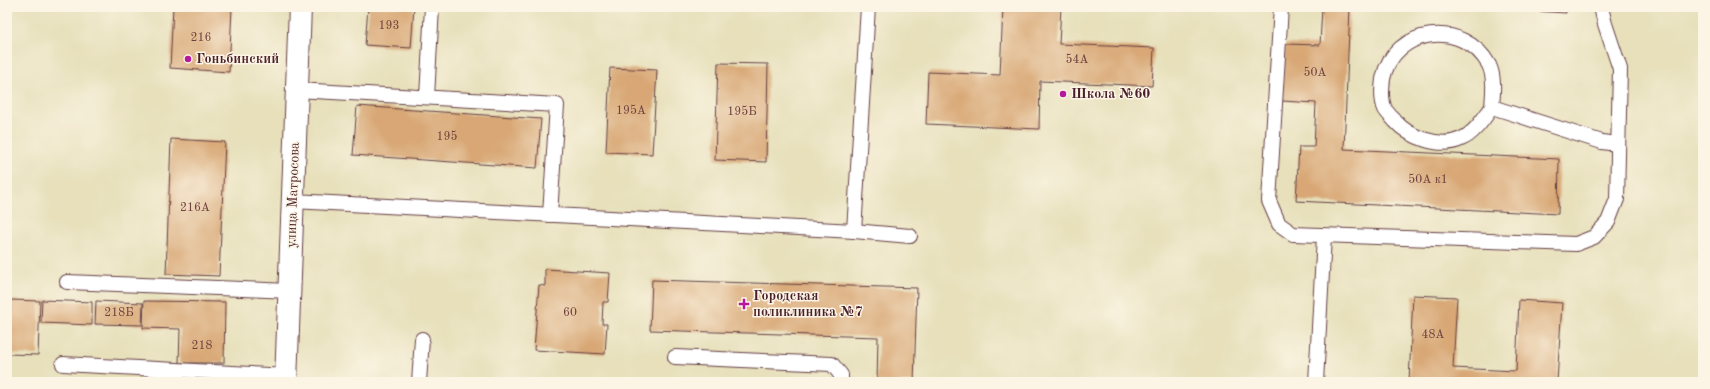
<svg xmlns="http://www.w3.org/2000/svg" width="1710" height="389" font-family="'Old Standard TT',serif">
<rect width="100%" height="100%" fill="#fcf5e5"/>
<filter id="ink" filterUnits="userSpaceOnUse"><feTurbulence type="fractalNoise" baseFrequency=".025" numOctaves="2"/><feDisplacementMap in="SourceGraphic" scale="8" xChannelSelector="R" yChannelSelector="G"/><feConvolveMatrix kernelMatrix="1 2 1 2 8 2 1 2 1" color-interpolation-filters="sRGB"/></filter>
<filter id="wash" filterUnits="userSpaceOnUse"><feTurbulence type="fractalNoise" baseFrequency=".012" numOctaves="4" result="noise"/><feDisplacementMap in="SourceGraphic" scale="16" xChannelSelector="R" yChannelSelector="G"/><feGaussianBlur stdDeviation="0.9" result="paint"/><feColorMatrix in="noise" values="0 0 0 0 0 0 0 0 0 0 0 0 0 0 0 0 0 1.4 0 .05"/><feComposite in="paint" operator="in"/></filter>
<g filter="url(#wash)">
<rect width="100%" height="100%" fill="#e7e0bb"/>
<g id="blocks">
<g fill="#d8a774">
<polygon points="173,7 232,7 229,72 170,68"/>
<polygon points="368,7 414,7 411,48 365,45"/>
<polygon points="1003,7 1061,7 1059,44 1154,48 1152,86 1040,81 1039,129 926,124 928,72 1000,75"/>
<polygon points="1322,7 1350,7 1344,149 1559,159 1558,214 1296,201 1299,147 1314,147 1316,103 1282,101 1285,44 1320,45"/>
<polygon points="1484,7 1566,7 1566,13 1484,8"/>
<polygon points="718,63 768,64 766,162 715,160"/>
<polygon points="610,68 657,70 652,154 606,152"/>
<polygon points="357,106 541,119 537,168 353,155"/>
<polygon points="171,139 225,142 219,276 166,274"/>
<polygon points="545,269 610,273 608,302 603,302 602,324 607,324 605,354 534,350 539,285 545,286"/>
<polygon points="652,280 917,288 914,382 877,382 878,337 650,330"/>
<polygon points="1413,295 1457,297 1453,368 1516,371 1519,300 1562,303 1557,382 1409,382"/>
<polygon points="11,300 40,301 38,355 9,354"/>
<polygon points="42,300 92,302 92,325 41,323"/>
<polygon points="96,301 143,303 142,325 95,324"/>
<polygon points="144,301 225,302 224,363 179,363 180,329 143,328"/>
</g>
</g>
</g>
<g filter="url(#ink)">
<use href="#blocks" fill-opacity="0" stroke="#623c41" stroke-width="1"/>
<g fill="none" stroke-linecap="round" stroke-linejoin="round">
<defs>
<g id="lane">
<polyline points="1281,7 1269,201 1279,224 1293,234 1576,244 1594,237 1608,222 1617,199 1620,69 1605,24 1601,7"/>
<polyline points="297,90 557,105 550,215"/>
<polyline points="427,97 432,7"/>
<path d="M1492,107c1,-14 3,-29 -3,-42 -25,-46 -96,-38 -106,14 -1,8 -2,22 2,30 2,4 7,8 10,12 14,16 45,28 66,18 13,-5 23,-21 31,-32l110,35 15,2"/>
<polyline points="293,201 854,231 910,236"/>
<polyline points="854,231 868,7"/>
<polyline points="67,282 290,291"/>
<polyline points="675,357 832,364 841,375 841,382"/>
<polyline points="63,364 287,376"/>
<polyline points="419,382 422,339"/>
<polyline points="1316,382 1324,236"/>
</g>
<polyline id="street" points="286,382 300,7"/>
</defs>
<use href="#lane" stroke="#623c41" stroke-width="16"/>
<use href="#street" stroke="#623c41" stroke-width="24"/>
<use href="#lane" stroke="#fff" stroke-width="14"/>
<use href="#street" stroke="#fff" stroke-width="22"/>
</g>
</g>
<g fill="#b5179e" stroke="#fcf5e5" stroke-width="1.5">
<circle cx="188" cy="59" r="4"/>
<circle cx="1063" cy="94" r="4"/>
<path d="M742 298h4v4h4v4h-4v4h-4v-4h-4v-4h4z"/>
</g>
<g text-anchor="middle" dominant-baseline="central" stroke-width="3" stroke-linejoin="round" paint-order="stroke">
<g font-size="12" fill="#6e413d">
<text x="389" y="26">193</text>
<text x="201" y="38">216</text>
<text x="1077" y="60">54А</text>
<text x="1315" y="73">50А</text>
<text x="631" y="111">195А</text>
<text x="742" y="112">195Б</text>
<text x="447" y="137">195</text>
<text x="1428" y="180">50А к1</text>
<text x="195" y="208">216А</text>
<text x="119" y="313">218Б</text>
<text x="570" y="313">60</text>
<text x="1433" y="335">48А</text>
<text x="202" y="346">218</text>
</g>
<g font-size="14" font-weight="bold" fill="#4a1f2b" stroke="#fcf5e5" text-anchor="start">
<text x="196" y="59">Гоньбинский</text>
<text x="1071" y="94">Школа №60</text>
<text x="753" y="296">Городская<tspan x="753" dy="16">поликлиника №7</tspan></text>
</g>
<g font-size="14" fill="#4a1f2b" stroke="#fcf5e5">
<text transform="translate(293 195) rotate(-88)">улица Матросова</text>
</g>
</g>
<rect width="1710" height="389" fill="none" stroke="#fcf5e5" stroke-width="24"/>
</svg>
